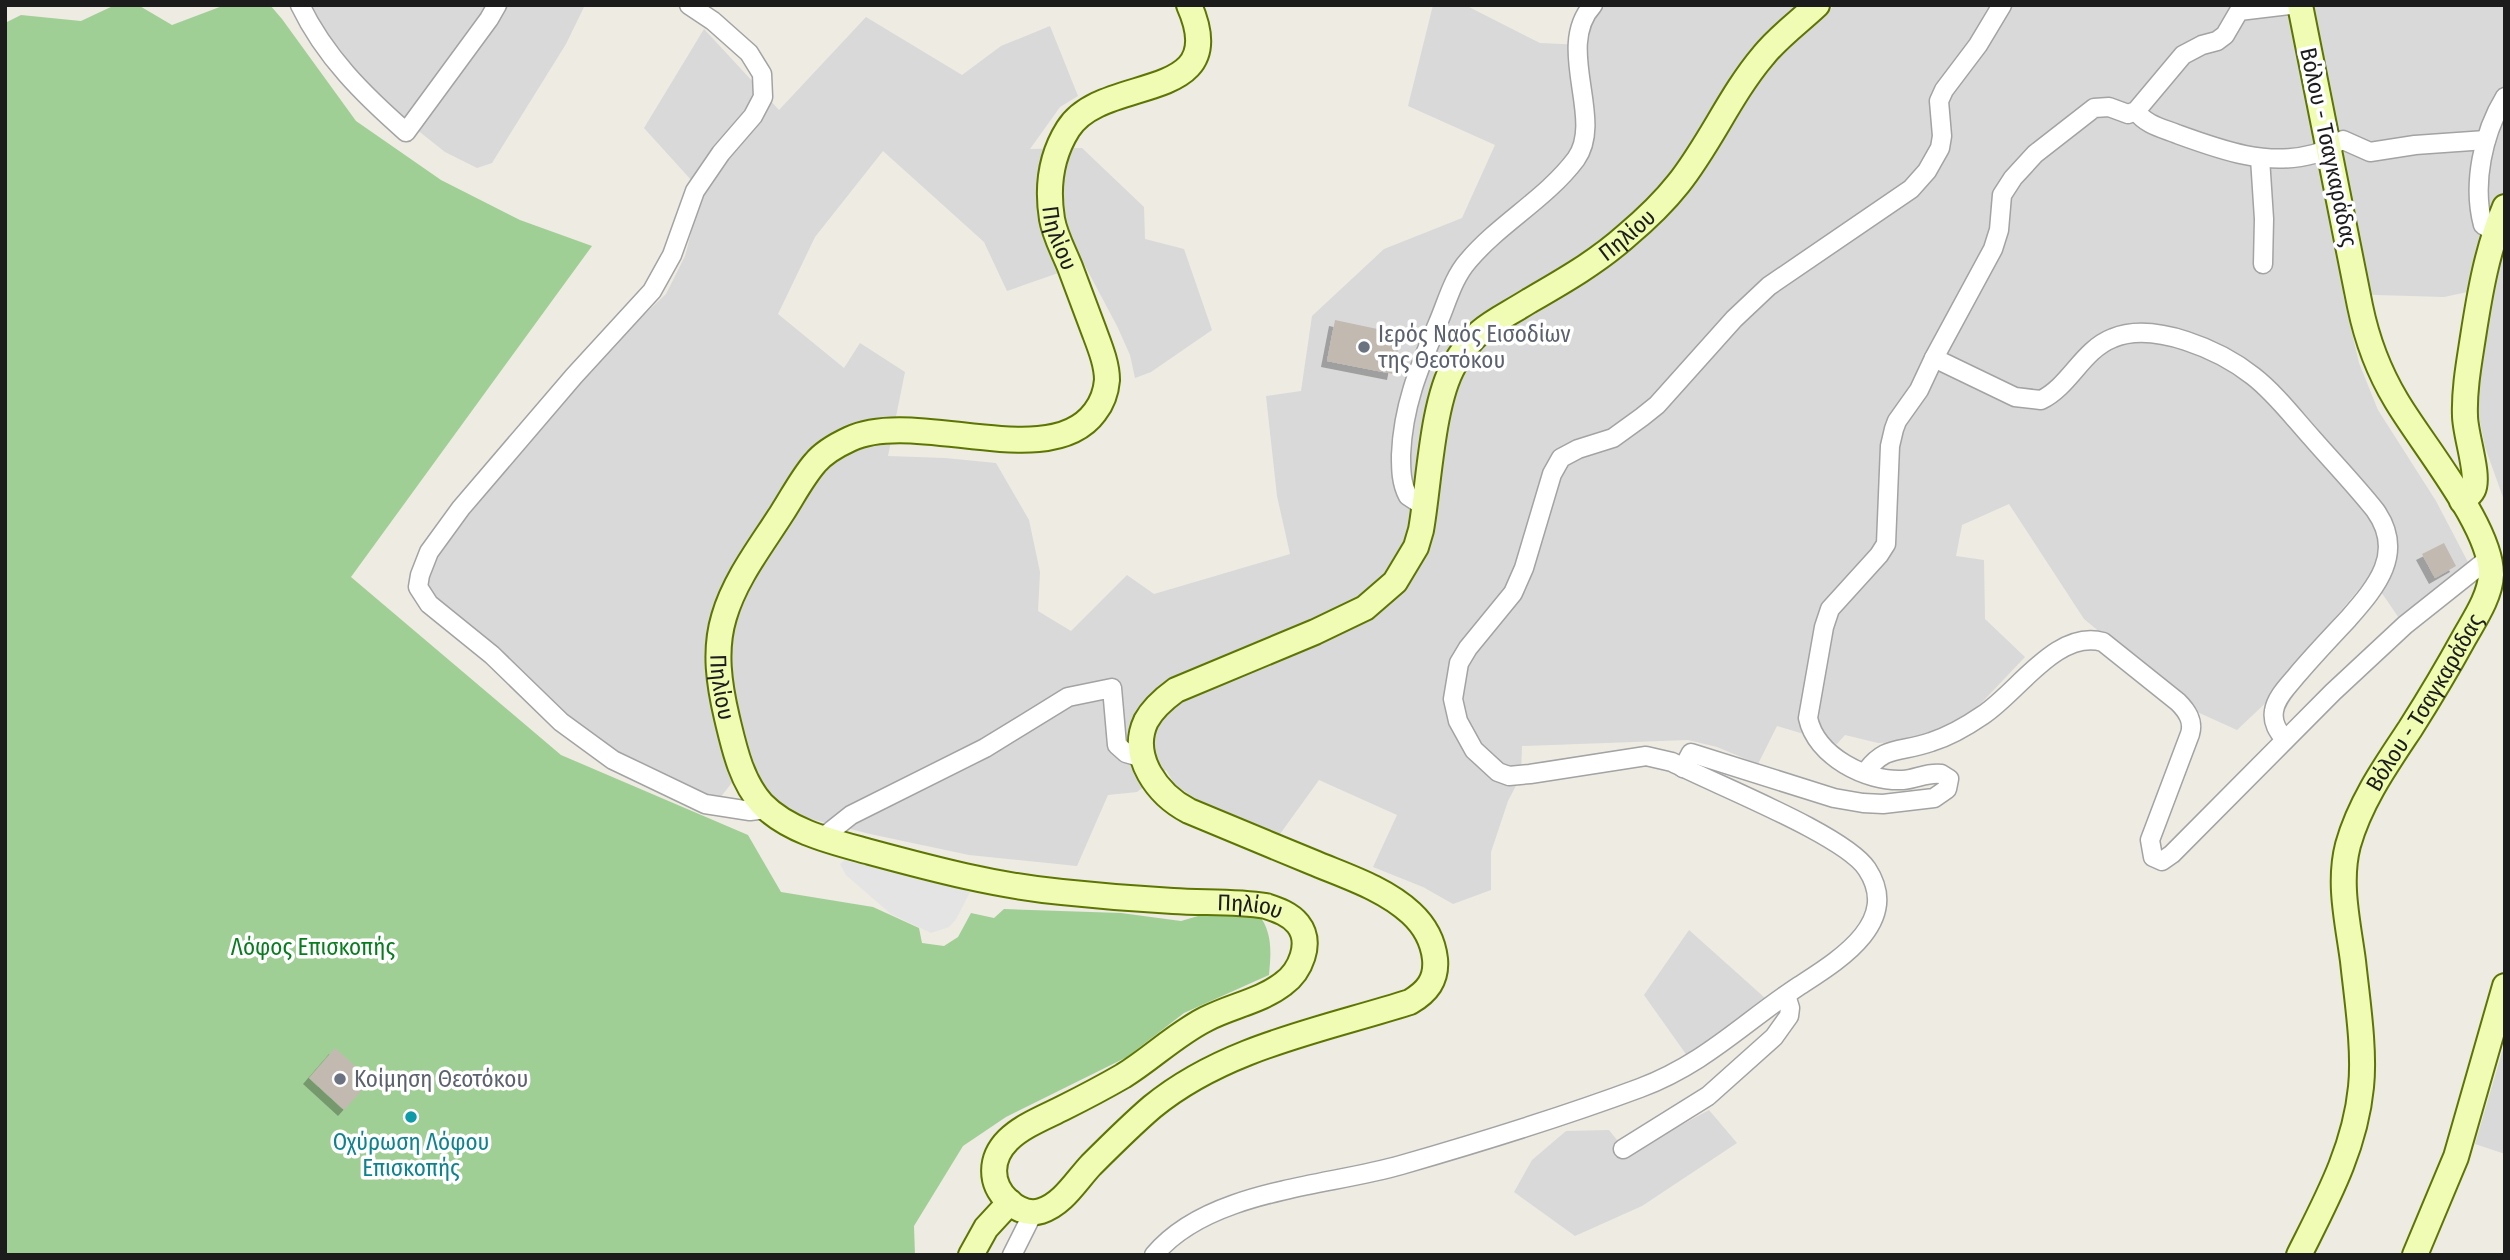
<svg xmlns="http://www.w3.org/2000/svg" width="2510" height="1260" font-family="'Fira Sans Condensed',sans-serif">
<defs>
<filter id="shadow"><feDropShadow dx="-6" dy="6" stdDeviation="0" flood-color="#0004"/></filter>
</defs>
<rect width="100%" height="100%" fill="#eeebe2"/>
<g fill="#dad9d9">
<polygon points="307,5 585,5 566,44 492,163 477,168 445,152 416,129 336,57"/>
<polygon points="1433,5 1465,5 1540,43 1584,45 1587,22 1601,5 1792,5 1815,23 1835,5 2505,5 2505,503 2485,447 2474,393 2491,287 2444,297 2343,294 2359,363 2378,410 2436,501 2469,564 2399,618 2370,576 2291,670 2274,695 2237,730 2195,711 2084,619 2009,504 1962,525 1956,556 1984,560 1985,619 2025,657 1970,715 1925,741 1878,743 1845,735 1837,744 1777,726 1758,764 1717,747 1688,740 1522,746 1521,776 1508,801 1491,852 1491,890 1453,904 1423,887 1373,867 1397,815 1319,780 1280,834 1198,800 1175,785 1166,770 1137,792 1108,795 1077,866 969,855 870,834 803,817 778,804 767,794 748,762 720,798 704,796 651,772 595,740 492,645 424,589 429,569 453,529 614,343 666,294 685,256 702,192 644,128 704,29 779,110 866,17 962,75 1001,46 1050,26 1078,96 1060,107 1030,149 1082,148 1144,207 1145,239 1184,249 1212,330 1151,372 1135,378 1130,355 1117,326 1084,264 1007,291 984,242 883,151 815,237 778,314 844,368 860,343 905,372 888,456 945,458 996,463 1029,520 1040,572 1038,611 1071,631 1127,575 1154,594 1290,554 1277,496 1266,396 1301,391 1312,316 1384,249 1462,218 1495,145 1408,106"/>
<polygon points="1689,930 1765,998 1735,1026 1688,1057 1644,995"/>
<polygon points="2505,1042 2505,1154 2475,1144"/>
<polygon points="1709,1110 1737,1143 1642,1206 1575,1236 1514,1192 1532,1160 1566,1131 1609,1130 1628,1154"/>
</g>
<path fill="#a0cf95" d="M115,5h23l34,20 53,-20h45l12,14 74,102 85,59 79,40 72,26 -241,331 210,178 187,80 33,57 92,15 46,21 3,15 22,3 14,-9 13,-24 23,5 10,-9 117,4 60,8 31,-9 46,2c15,18 13,39 11,61l-85,38 -57,44 -121,60 -43,29 -49,80 1,29h-910v-1232l16,-8 60,6z"/>
<polygon fill="#e4e4e4" points="845,860 954,886 970,892 956,919 949,927 931,933 891,914 846,875 840,864"/>
<g fill="#c2bab1" filter="url(#shadow)">
<polygon points="1335,320 1401,334 1393,374 1327,361"/>
<polygon points="2444,543 2456,566 2435,578 2422,554"/>
<polygon points="335,1048 371,1080 344,1110 309,1078"/>
</g>
<g fill="none" stroke-linecap="round" stroke-linejoin="round">
<defs>
<g id="street">
<path d="M300,5c25,52 64,90 106,127l83,-113 8,-14"/>
<polyline points="689,5 713,21 749,53 762,74 763,97 753,116 721,153 695,191 672,255 652,291 574,376 461,508 429,552 420,575 418,587 429,604 492,655 561,722 613,760 705,804 750,811 768,809"/>
<path d="M2136,111c10,14 26,17 41,23 44,16 90,33 137,20 11,-3 19,-10 29,-14l27,12 45,-7 71,-5"/>
<polyline points="2260,158 2264,219 2263,264"/>
<path d="M2495,232l-12,-7c-11,-41 0,-92 22,-128"/>
<path d="M1934,358l81,39 26,3c29,-14 41,-50 72,-62 41,-17 107,12 140,38 22,17 40,41 59,62 21,24 43,47 63,72 31,43 1,77 -27,109 -17,18 -35,37 -51,56 -8,10 -21,22 -23,36 -2,12 4,20 11,29"/>
<path d="M1425,507l-17,-11c-7,-13 -7,-27 -7,-41 2,-50 18,-87 37,-132 9,-21 15,-45 30,-62 32,-38 78,-62 108,-102 29,-40 -22,-112 17,-154"/>
<path d="M1683,768l8,-15 143,45 29,5 20,1 51,-6 13,-9 2,-10 -8,-5c-13,-2 -25,5 -38,6 -37,2 -87,-24 -95,-62l16,-91 6,-18 49,-54 7,-11 4,-98 4,-17 3,-8 22,-31 15,-32 59,-109 6,-19 3,-35 11,-17 22,-24 59,-46 15,-1 19,7 8,-3 47,-56 19,-10 15,-4 8,-6 14,-24 51,-6"/>
<path d="M1865,773c20,-29 36,-20 66,-31 19,-6 36,-16 52,-27 35,-23 74,-86 120,-73l75,60c9,9 16,19 12,32l-40,106 3,17 9,4 10,-7 161,-162 72,-67 83,-66"/>
<polyline points="822,838 851,815 985,748 1068,697 1112,688 1117,745 1126,753 1143,758"/>
<polyline points="1623,1149 1708,1096 1774,1037 1789,1016 1790,1008 1786,995"/>
<polyline points="1012,1255 1033,1213"/>
<path d="M1154,1255c54,-65 170,-68 247,-90 80,-23 161,-48 239,-77 64,-24 102,-64 156,-100 38,-25 107,-64 71,-119 -22,-34 -153,-85 -195,-107l-26,-6 -116,18 -21,2 -11,-4 -24,-22 -16,-29 -5,-22 6,-36 9,-15 45,-55 11,-25 28,-94 9,-16 17,-9 35,-11 29,-21 15,-12 77,-86 35,-33 142,-97 16,-18 13,-23 2,-12 -3,-35 5,-11 34,-45 24,-40"/>
</g>
<g id="secondary">
<path id="s1" d="M1189,5c45,101 -86,68 -121,124 -17,27 -21,59 -16,90 3,17 12,33 18,48 8,21 16,43 24,64 6,16 13,33 13,49 -1,12 -5,23 -12,32 -45,62 -180,-4 -245,27 -13,6 -26,13 -35,24 -13,15 -22,33 -33,50 -21,33 -47,66 -58,104 -10,33 -5,67 3,101 7,29 14,63 35,86 27,28 72,38 108,48 63,17 127,34 192,40 37,4 74,7 111,9 31,2 62,0 93,5 12,4 24,8 32,18 15,19 2,48 -15,60 -22,17 -52,22 -77,35 -30,15 -54,39 -83,57 -19,11 -40,22 -60,32 -18,9 -41,18 -55,32 -18,18 -19,43 0,61 9,8 20,14 33,10 22,-7 35,-30 50,-46 20,-20 40,-40 61,-58 73,-60 170,-77 258,-105 17,-10 27,-22 25,-43 -2,-18 -11,-34 -24,-46 -27,-25 -66,-37 -99,-51 -41,-17 -83,-34 -123,-51 -31,-16 -60,-54 -43,-90 7,-13 19,-23 30,-31l139,-58 50,-24 30,-26 21,-35 5,-17c8,-45 11,-127 33,-165 23,-39 40,-42 75,-64 33,-19 68,-39 97,-65 19,-16 37,-33 52,-52 32,-40 52,-89 85,-128 15,-19 36,-34 54,-51"/>
<path d="M2462,501c4,-3 9,-7 11,-11 7,-14 -8,-56 -8,-74 -1,-26 4,-53 8,-79 7,-45 14,-87 32,-130"/>
<polyline points="971,1255 986,1228 1010,1202"/>
<path id="s2" d="M2299,1255c27,-54 56,-106 62,-168 4,-37 -4,-88 -8,-126 -5,-38 -15,-78 -5,-116 12,-43 38,-80 62,-116 19,-30 37,-60 54,-91 10,-18 26,-41 27,-63 1,-48 -70,-132 -95,-175 -18,-30 -29,-60 -36,-94l-60,-301"/>
<polyline points="2415,1255 2456,1157 2505,986"/>
</g>
</defs>
<use href="#street" stroke="#a3a3a3" stroke-width="21"/>
<use href="#secondary" stroke="#5d7502" stroke-width="28"/>
<use href="#street" stroke="#fff" stroke-width="18"/>
<use href="#secondary" stroke="#f0fbb3" stroke-width="24"/>
</g>
<g fill="#6b7280" stroke="#fff" stroke-width="2.5">
<circle cx="1364" cy="347" r="7"/>
<circle cx="340" cy="1079" r="7"/>
</g>
<circle fill="#0f9aa8" stroke="#fff" stroke-width="2.5" cx="411" cy="1117" r="7"/>
<g text-anchor="middle" dominant-baseline="central" stroke-width="7" stroke-linejoin="round" paint-order="stroke">
<g font-size="23" fill="#1c1c1c" stroke="#fff">
<text transform="translate(2329 147) rotate(78)">Βόλου - Τσαγκαράδας</text>
<text stroke="none"><textPath href="#s1" startOffset="3854">Πηλίου</textPath></text>
<text stroke="none"><textPath href="#s1" startOffset="317">Πηλίου</textPath></text>
<text stroke="none"><textPath href="#s1" startOffset="1050">Πηλίου</textPath></text>
<text stroke="none"><textPath href="#s2" startOffset="586">Βόλου - Τσαγκαράδας</textPath></text>
<text stroke="none"><textPath href="#s1" startOffset="1680">Πηλίου</textPath></text>
</g>
<g font-size="23" fill="#5b616d" stroke="#fff" text-anchor="start">
<text x="1378" y="334">Ιερός Ναός Εισοδίων<tspan x="1378" dy="26">της Θεοτόκου</tspan></text>
<text x="354" y="1079">Κοίμηση Θεοτόκου</text>
</g>
<g font-size="23" fill="#087d1e" stroke="#fff">
<text x="313" y="947">Λόφος Επισκοπής</text>
</g>
<g font-size="23" fill="#0d838f" stroke="#fff">
<text x="411" y="1142">Οχύρωση Λόφου<tspan x="411" dy="26">Επισκοπής</tspan></text>
</g>
</g>
<rect width="2510" height="1260" fill="none" stroke="#1c1c1c" stroke-width="14"/>
</svg>
